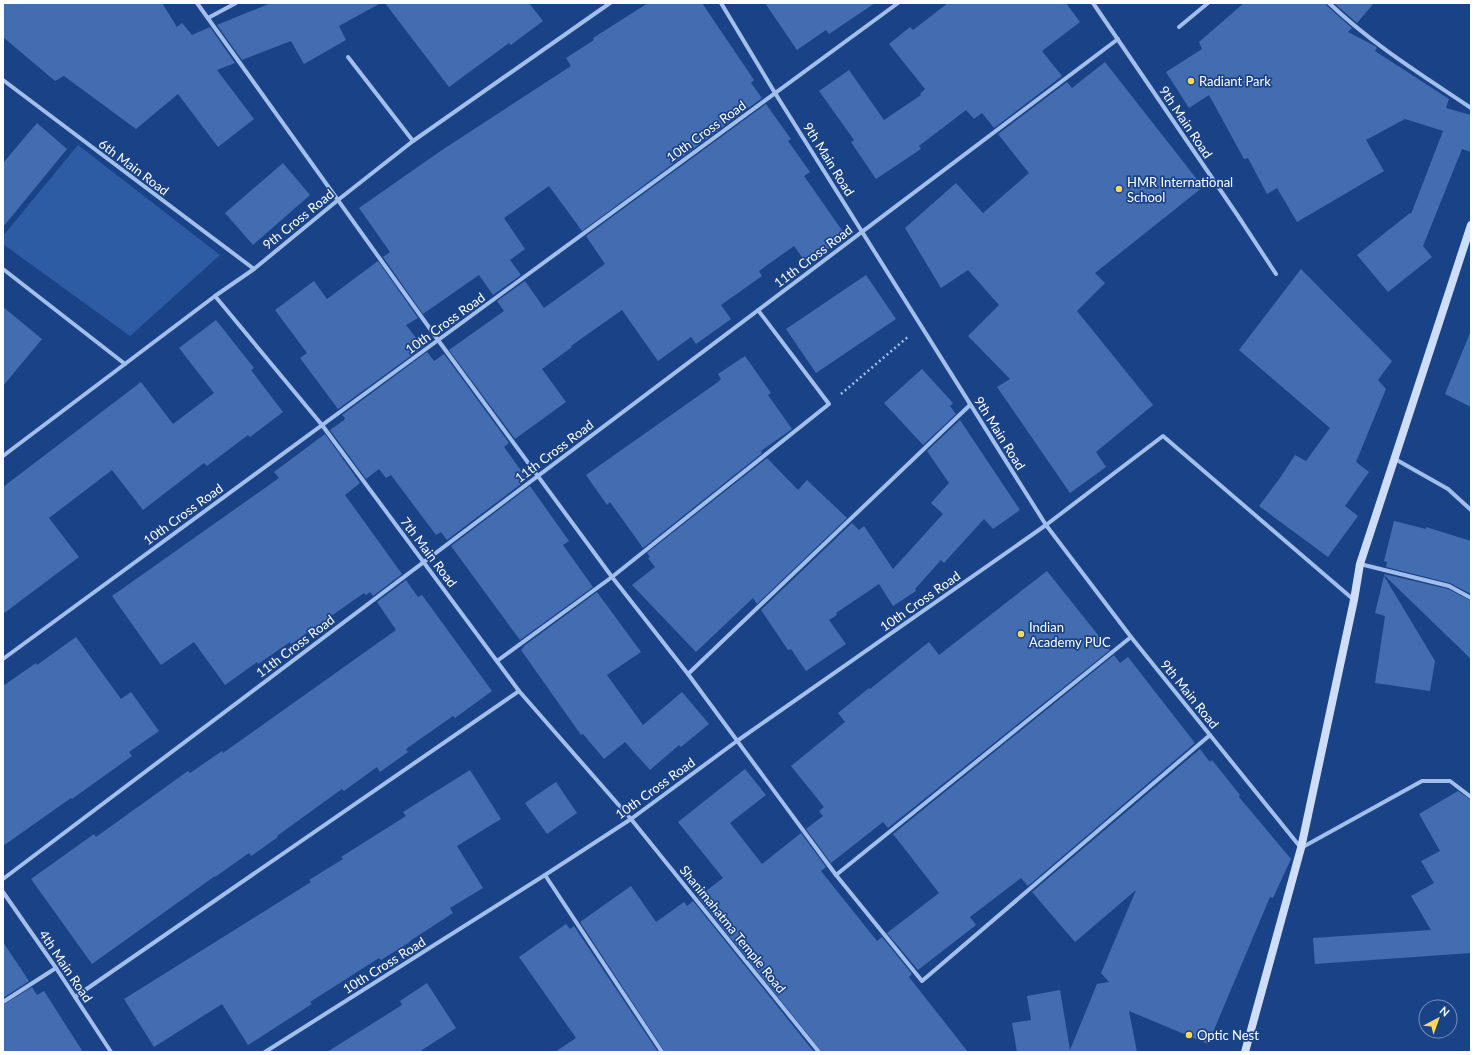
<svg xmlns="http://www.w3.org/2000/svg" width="1474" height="1055" font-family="Lato,sans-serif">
<rect width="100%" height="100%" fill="#1a4387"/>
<polygon fill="#2d5ca5" points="78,145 220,255 130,336 3,244 3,236"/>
<g fill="#436db0">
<polygon points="3,3 162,3 177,27 182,23 192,35 210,27 235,63 217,70 254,119 218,147 178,94 136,129 64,76 55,81 3,37"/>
<polygon points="271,3 381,3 339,26 346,40 304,64 291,41 242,60 217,25"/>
<polygon points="385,3 529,3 543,21 511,45 509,43 449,87"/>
<polygon points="648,3 702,3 754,80 751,83 762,98 582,231 549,186 504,218 525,249 510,260 521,275 493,295 479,275 423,314 383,257 390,252 359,208 442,150 571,66 566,58 594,40 593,38"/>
<polygon points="765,3 875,3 829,34 826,30 797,50"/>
<polygon points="948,3 1066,3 1080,22 1042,51 1062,76 994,128 982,113 974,119 966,110 919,146 921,149 876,179 851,142 854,140 819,91 849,70 884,120 921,95 920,94 925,89 889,44 910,27 913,30"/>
<polygon points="1244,3 1326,3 1327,6 1352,28 1348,32 1375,46 1377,48 1375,51 1449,99 1446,108 1471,115 1471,152 1462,149 1423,246 1432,257 1388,292 1357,255 1410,213 1411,214 1443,131 1405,119 1366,140 1384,171 1297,222 1277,188 1267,194 1248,158 1244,159 1209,95 1189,108 1166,72 1202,49 1199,42"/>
<polygon points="1334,3 1374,3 1357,23"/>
<polygon points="1105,62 1203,187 1095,273 1105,283 1077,311 1153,405 1096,452 1106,467 1070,493 997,387 1010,379 968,336 999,305 968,270 941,288 905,228 956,183 983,213 1029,173 998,134 1067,82 1072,88"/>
<polygon points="766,104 791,139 788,141 810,172 804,176 846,236 807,264 794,246 759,271 762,276 721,305 731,319 696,344 691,337 658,361 622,310 571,346 572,347 542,369 566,402 515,439 449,350 504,311 497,301 525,281 544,308 605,264 586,236"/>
<polygon points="37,123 67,149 3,227 3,163"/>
<polygon points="283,163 310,195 253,245 225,213"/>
<polygon points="378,261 418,318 406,325 423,347 338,409 300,358 307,353 275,310 314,281 327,299"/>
<polygon points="1301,269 1392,361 1378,380 1386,389 1356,462 1369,472 1345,506 1358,516 1328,557 1259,506 1280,478 1295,455 1306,461 1330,428 1239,350"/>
<polygon points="866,275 896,319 816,373 786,329"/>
<polygon points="3,307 42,339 3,386"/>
<polygon points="216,320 254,368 251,370 283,412 250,437 248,435 207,466 204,463 143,510 112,470 49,518 79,557 3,614 3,487 141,382 173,424 214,393 179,348"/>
<polygon points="1470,333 1471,333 1471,407 1445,394"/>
<polygon points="427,352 434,361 444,354 509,443 504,447 522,472 521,473 526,480 447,540 441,532 436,535 391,475 386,478 379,469 366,479 330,430 344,420 345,418 342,415"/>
<polygon points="745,356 771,393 768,395 792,429 761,451 762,453 643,548 610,502 607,505 586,475 718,382 721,379 718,374"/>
<polygon points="922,369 953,403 950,406 956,414 923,445 884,403"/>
<polygon points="960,420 1020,510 993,529 984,519 944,563 941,560 915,589 916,591 893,606 879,584 836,613 837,615 829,620 846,644 806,671 791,649 788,650 761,610 852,523 859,530 864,526 893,569 943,514 931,503 949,483 927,451"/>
<polygon points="325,434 360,483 345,495 402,574 373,596 370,592 366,595 364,593 291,644 290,642 258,664 257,662 225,685 194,642 161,665 112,596 279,478 274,472"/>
<polygon points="767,458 798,490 807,480 847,518 757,604 753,598 696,652 632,585 655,567 648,558 650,557 647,553"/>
<polygon points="530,486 569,541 563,545 593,587 520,640 451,546"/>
<polygon points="1394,521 1426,529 1426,527 1471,541 1471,594 1450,583 1386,567 1387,562 1384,561"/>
<polygon points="1047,571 1110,650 888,828 883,822 831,863 806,829 823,816 819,811 824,807 791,766 845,722 838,713 869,688 870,689 929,642 939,655"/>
<polygon points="1384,574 1448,589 1471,601 1471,659 1384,575"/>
<polygon points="1384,576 1435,661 1430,691 1375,683 1385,616 1375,613"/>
<polygon points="406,580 418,597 422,595 492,691 455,718 453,716 406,749 408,752 380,772 377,767 344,791 342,789 277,836 278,837 251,856 249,853 215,877 215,876 92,964 31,879 94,834 96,837 188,771 190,773 222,751 223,753 396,630 377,602"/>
<polygon points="597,592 641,652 607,675 643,725 682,692 709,724 681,747 679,745 650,770 625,742 604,759 583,734 581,735 521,650 524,647 524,646"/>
<polygon points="76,637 121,699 131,692 159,731 129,752 132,756 72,799 71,798 3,846 3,686 36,663 37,665"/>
<polygon points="1114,655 1120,663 1128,657 1195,743 1028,886 1021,878 970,917 976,925 918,970 887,933 939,893 893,834"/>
<polygon points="1200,749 1210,762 1212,760 1240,795 1239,797 1291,859 1273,898 1270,897 1208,1044 1129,1011 1137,1052 1017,1052 1012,1023 1031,1020 1027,996 1060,990 1070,1050 1097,984 1109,982 1101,973 1136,890 1075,942 1032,892"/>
<polygon points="745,769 766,795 730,823 762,864 801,833 826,867 821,871 877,941 882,937 912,974 909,977 968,1052 822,1052 698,897 723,878 678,822"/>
<polygon points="470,770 501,819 457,846 483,888 450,908 453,913 410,941 410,942 381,960 379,958 310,1002 312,1004 248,1045 222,1004 154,1047 124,999 311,882 309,880 343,859 341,857 406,816 403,812"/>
<polygon points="556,782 577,813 547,834 525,803"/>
<polygon points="1458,791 1471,800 1471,953 1315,964 1313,938 1431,930 1411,896 1434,883 1421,861 1440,851 1419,814"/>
<polygon points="631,886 656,922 684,902 687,906 693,901 814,1052 665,1052 580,922"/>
<polygon points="566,924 570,929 574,926 658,1052 555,1052 576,1038 519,957"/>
<polygon points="3,942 29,981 3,998"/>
<polygon points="427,983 456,1028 419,1052 327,1052 402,1005 400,1001"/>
<polygon points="32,987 37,995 44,991 83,1052 3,1052 3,1005"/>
</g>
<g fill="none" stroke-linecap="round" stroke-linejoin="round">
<polyline stroke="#a2bfec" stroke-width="2.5" stroke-dasharray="2 3" stroke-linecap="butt" points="841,394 909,336"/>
<g stroke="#a2bfec" stroke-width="4">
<polyline points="197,3 438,340 612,577 688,674 836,875 922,981 1210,735"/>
<polyline points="721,3 775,93 1046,525 1131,637 1301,848 1422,781 1450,781 1471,797"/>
<polyline points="1093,3 1238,216 1276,274"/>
<path d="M1329,3c43,41 93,72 142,105"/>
<polyline points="208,18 236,3"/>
<polyline points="1179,27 1208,3"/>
<polyline points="348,57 413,141"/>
<polyline points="3,80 254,269"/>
<polyline points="3,269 125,364"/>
<polyline points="215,296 322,425 519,691 631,819 819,1052"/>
<polyline points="3,456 215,296 254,269 338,200 413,141 610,3"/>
<polyline points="1395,459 1448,489 1471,510"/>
<polyline points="1360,564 1449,586 1471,598"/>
<polyline points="3,659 898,3"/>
<polyline points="497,661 612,577 829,404 758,310"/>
<polyline points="688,674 970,405"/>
<polyline points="545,875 662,1052"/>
<polyline points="836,875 1131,637"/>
<polyline points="3,879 1118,39"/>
<polyline points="3,892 56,968 111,1052"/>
<polyline points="75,997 519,691"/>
<polyline points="3,1002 56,968"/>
<polyline points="265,1052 545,875 631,819 737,741 1046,525 1163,436 1354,600"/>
</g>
<polyline stroke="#cedef9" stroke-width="8" points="1245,1052 1301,848 1354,600 1360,564 1471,225"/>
</g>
<g fill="#fed95e" stroke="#1a4387" stroke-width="1.5">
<circle cx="1191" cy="81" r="4"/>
<circle cx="1119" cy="189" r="4"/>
<circle cx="1021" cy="634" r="4"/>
<circle cx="1189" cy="1035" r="4"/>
</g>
<g text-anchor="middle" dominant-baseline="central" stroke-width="3.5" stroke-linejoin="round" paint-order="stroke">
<g font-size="13" fill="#fff" stroke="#1a4387" text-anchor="start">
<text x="1199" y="81">Radiant Park</text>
<text x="1127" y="182">HMR International<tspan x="1127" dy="15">School</tspan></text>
<text x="1029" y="627">Indian<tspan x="1029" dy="15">Academy PUC</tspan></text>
<text x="1197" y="1035">Optic Nest</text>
</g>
<g font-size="13" fill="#fff" stroke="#1a4387">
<text transform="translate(1186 122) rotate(56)">9th Main Road</text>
<text transform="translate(706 131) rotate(-36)">10th Cross Road</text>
<text transform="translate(829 159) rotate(58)">9th Main Road</text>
<text transform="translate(134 167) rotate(37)">6th Main Road</text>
<text transform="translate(298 219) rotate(-39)">9th Cross Road</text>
<text transform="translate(813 256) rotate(-37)">11th Cross Road</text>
<text transform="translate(445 323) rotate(-36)">10th Cross Road</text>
<text transform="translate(1000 433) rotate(58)">9th Main Road</text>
<text transform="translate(554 451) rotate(-37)">11th Cross Road</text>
<text transform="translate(183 514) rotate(-36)">10th Cross Road</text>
<text transform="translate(429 552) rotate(53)">7th Main Road</text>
<text transform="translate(920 601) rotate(-35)">10th Cross Road</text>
<text transform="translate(295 646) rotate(-37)">11th Cross Road</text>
<text transform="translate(1190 694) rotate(51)">9th Main Road</text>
<text transform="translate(655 788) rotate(-36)">10th Cross Road</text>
<text transform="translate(733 929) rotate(51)">Shanimahatma Temple Road</text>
<text transform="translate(384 965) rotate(-32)">10th Cross Road</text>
<text transform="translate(66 966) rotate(56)">4th Main Road</text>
</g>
</g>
<rect width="1474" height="1055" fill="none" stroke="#ffffff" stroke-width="8"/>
<g transform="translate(1438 1019) rotate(41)"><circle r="19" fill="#1a4387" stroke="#768eb7"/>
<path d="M0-3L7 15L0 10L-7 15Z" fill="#fed95e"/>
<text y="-6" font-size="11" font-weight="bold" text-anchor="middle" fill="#ffffff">N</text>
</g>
</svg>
